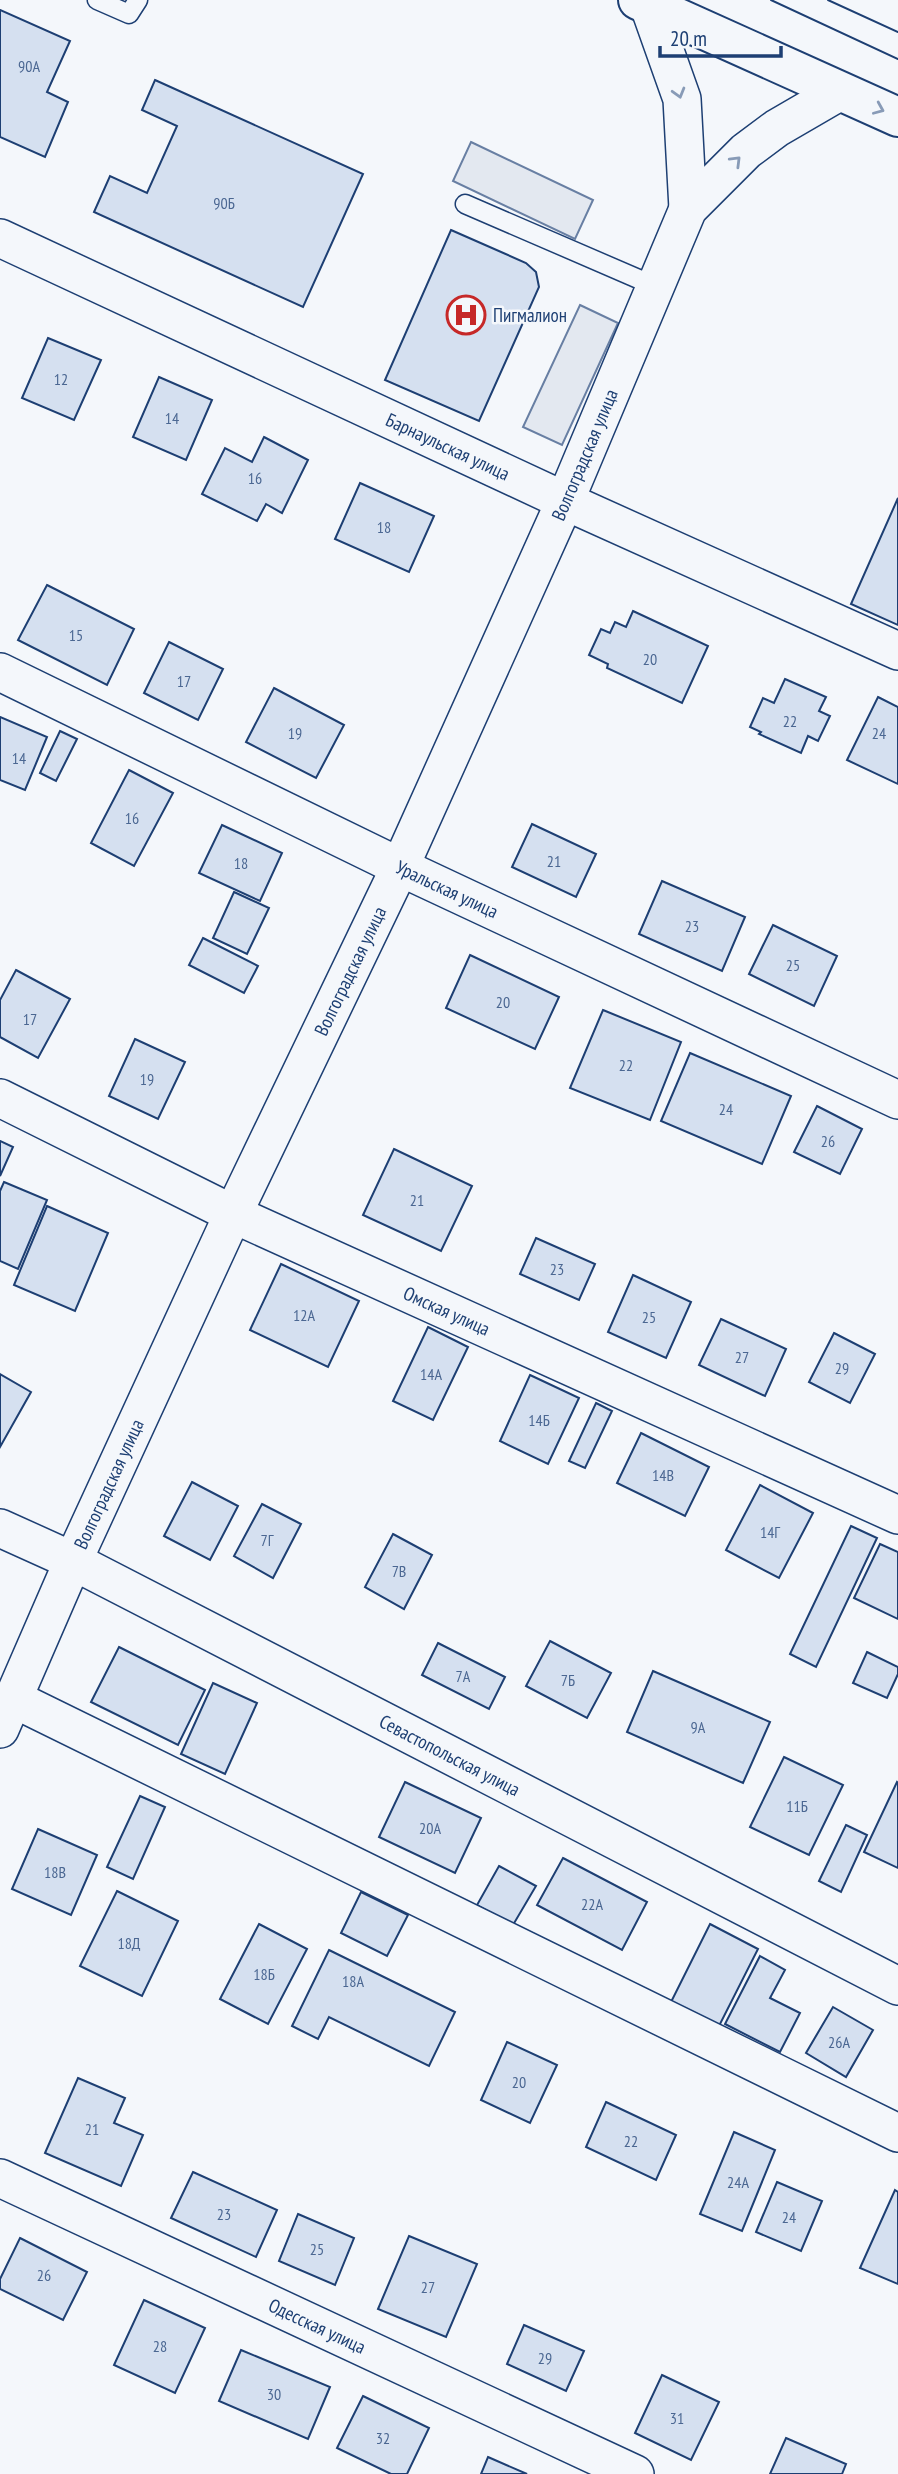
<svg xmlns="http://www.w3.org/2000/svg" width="898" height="2474" font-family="'PT Sans Narrow',sans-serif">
<rect width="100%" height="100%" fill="#f4f7fb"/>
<g fill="#e3e8f0" stroke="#687fa3" stroke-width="2">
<polygon points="471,142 593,200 575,239 453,181"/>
<polygon points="580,305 618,323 562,445 523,427"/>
</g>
<g fill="#d5e0f0" stroke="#1d3f73" stroke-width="2">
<polygon points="0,10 70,41 47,92 68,102 45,157 0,137"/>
<polygon points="155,80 363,174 303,307 94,212 110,176 147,193 177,126 142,110"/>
<polygon points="451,230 526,263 536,272 539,287 479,421 385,380"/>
<polygon points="48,338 101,360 74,420 22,398"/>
<polygon points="159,377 212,400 186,460 133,437"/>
<polygon points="264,437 308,460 282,513 266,504 257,521 202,494 225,448 252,462"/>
<polygon points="360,483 434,516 409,572 335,539"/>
<polygon points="898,498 898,625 851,604"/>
<polygon points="47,585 134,629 107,685 18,640"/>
<polygon points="633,611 708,646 682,703 607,668 608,664 589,655 601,629 610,633 615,622 626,627"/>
<polygon points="169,642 223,669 198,720 144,693"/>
<polygon points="785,679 826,697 819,711 830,716 818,741 808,736 801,753 759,734 761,732 750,727 763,698 774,703"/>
<polygon points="274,688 344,725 316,778 246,742"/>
<polygon points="878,697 898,707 898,784 847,760"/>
<polygon points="0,717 47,737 25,790 0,780"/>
<polygon points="60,731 77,739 56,781 40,773"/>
<polygon points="129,770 173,793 134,866 91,843"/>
<polygon points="532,824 596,854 576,897 512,867"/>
<polygon points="222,825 282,853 260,901 199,873"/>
<polygon points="662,881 745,917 722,971 639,934"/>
<polygon points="234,892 269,908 247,954 213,938"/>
<polygon points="773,925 837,956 814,1006 749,974"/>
<polygon points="203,938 258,966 244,993 189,965"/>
<polygon points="470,955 559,997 535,1049 446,1008"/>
<polygon points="16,970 70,999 38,1058 0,1037 0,1000"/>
<polygon points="603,1010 681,1042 650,1120 570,1088"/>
<polygon points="135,1039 185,1062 158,1119 109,1096"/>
<polygon points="690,1053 791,1096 762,1164 661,1121"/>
<polygon points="817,1106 862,1129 840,1174 794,1152"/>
<polygon points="0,1141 13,1147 0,1176"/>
<polygon points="394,1149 472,1186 441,1251 363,1215"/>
<polygon points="4,1182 47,1200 18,1269 0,1261 0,1191"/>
<polygon points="47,1206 108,1233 75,1311 14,1285"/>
<polygon points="536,1238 595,1264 579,1300 520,1274"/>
<polygon points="281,1264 359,1301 328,1367 250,1330"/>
<polygon points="633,1275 691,1302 666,1358 608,1332"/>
<polygon points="721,1319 786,1349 765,1396 699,1365"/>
<polygon points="428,1327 468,1347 433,1420 393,1401"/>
<polygon points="834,1333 875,1354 850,1403 809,1382"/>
<polygon points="0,1374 31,1392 0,1447"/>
<polygon points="530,1375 579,1398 548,1464 500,1441"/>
<polygon points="596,1403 612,1411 585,1468 569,1461"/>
<polygon points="641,1433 709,1467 685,1516 617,1483"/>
<polygon points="192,1482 238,1506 210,1560 164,1536"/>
<polygon points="760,1485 813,1513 779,1578 726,1550"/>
<polygon points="262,1504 301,1524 273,1578 234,1556"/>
<polygon points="851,1526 877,1538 816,1667 790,1654"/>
<polygon points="393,1534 432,1555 404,1609 365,1587"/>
<polygon points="880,1544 898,1552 898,1619 854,1598"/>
<polygon points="550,1641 611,1673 587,1718 526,1686"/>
<polygon points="438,1643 505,1677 489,1709 422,1675"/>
<polygon points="119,1647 205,1690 178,1745 91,1702"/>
<polygon points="867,1652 898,1667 898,1674 887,1698 853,1683"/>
<polygon points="653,1671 770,1722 743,1783 627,1732"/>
<polygon points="213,1683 257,1703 225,1774 181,1754"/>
<polygon points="784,1757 843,1785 809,1855 750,1827"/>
<polygon points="405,1782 481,1818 455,1873 379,1837"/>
<polygon points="897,1782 898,1783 898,1868 864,1852"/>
<polygon points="140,1796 165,1807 133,1879 107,1867"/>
<polygon points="846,1825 867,1835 841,1892 819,1881"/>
<polygon points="38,1829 97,1855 71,1915 12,1889"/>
<polygon points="563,1858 647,1902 622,1950 537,1905"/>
<polygon points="499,1866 536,1886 513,1925 477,1905"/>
<polygon points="117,1891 178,1921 142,1996 80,1966"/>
<polygon points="361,1892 408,1915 387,1956 341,1933"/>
<polygon points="259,1924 307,1949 268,2024 220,1999"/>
<polygon points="710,1924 758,1949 717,2030 669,2006"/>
<polygon points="329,1950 455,2012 429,2066 329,2017 318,2039 292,2026"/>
<polygon points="760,1956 785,1970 770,1998 800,2013 780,2052 725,2024"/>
<polygon points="833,2007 873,2030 846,2077 806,2053"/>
<polygon points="507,2042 557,2065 530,2123 481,2100"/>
<polygon points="78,2078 125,2098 114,2123 143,2135 121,2186 45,2153"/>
<polygon points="606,2102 676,2135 656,2180 586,2147"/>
<polygon points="734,2132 775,2150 742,2231 700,2214"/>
<polygon points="193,2172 277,2210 256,2257 171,2218"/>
<polygon points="777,2182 822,2201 801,2251 756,2232"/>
<polygon points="895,2190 898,2192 898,2284 860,2268"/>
<polygon points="298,2214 354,2238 335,2285 279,2261"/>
<polygon points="409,2236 477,2264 446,2337 378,2309"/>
<polygon points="20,2238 87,2272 63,2320 0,2289 0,2279"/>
<polygon points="144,2300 205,2328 175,2393 114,2365"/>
<polygon points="524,2325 584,2351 566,2391 507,2364"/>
<polygon points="241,2350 330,2387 308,2439 219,2401"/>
<polygon points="662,2375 719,2402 691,2460 635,2433"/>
<polygon points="363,2396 429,2428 407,2474 391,2474 337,2448"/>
<polygon points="786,2438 846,2464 842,2474 770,2474"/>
<polygon points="488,2457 527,2474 481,2474"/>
</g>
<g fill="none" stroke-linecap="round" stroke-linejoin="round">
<defs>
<g id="lane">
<polyline points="97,0 129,14 138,0"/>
<polyline points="465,204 657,287"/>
</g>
<g id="street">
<polyline points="649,6 682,99 688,209"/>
<path id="s1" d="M0,238l565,263 333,150"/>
<path id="s2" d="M0,672l400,195 498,233"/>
<path id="s3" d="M0,1098l233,116 665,301"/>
<path id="s4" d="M0,1528l73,33 825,425"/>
<polyline points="14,1699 898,2133"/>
<path id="s5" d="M0,1729l73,-168 160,-347 167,-347 165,-366 123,-292 58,-58 31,-23 62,-36"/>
<path id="s6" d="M0,2178l635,296"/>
</g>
<polyline id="primary" points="638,0 898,117"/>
</defs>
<use href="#lane" stroke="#1d3f73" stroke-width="21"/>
<use href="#street" stroke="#1d3f73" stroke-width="40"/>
<use href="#primary" stroke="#1d3f73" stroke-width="42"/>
<use href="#lane" stroke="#f4f7fb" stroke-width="18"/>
<use href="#street" stroke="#f4f7fb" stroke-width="37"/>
<use href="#primary" stroke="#f4f7fb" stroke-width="38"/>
<g stroke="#1d3f73" stroke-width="2">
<polyline points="771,0 898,59"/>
<polyline points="828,0 898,32"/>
</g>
</g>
<defs><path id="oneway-chevron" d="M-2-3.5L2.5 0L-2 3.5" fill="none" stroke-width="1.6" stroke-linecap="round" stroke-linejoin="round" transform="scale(1.75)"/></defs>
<g stroke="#889bb7">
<use href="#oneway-chevron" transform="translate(679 93) rotate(74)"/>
<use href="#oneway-chevron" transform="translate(879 109) rotate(23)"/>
<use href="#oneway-chevron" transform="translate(736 161) rotate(-45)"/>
</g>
<defs>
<symbol id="hospital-ring" viewBox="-11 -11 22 22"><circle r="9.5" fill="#f4f7fb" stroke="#c62828" stroke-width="1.5"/><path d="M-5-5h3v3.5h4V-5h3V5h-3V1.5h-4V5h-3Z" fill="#c62828"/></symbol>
</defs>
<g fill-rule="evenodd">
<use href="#hospital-ring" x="444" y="293" width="44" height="44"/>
</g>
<g text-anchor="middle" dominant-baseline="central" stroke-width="5" stroke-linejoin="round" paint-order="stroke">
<g font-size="16" fill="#4b6792">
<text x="29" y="66">90А</text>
<text x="224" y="203">90Б</text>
<text x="61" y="379">12</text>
<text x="172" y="418">14</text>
<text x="255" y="478">16</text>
<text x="384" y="527">18</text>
<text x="76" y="635">15</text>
<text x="650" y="659">20</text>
<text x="184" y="681">17</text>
<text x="790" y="721">22</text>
<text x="295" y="733">19</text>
<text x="879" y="733">24</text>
<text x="19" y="758">14</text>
<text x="132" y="818">16</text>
<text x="554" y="861">21</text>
<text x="241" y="863">18</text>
<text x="692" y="926">23</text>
<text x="793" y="965">25</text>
<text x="503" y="1002">20</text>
<text x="30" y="1019">17</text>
<text x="626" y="1065">22</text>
<text x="147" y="1079">19</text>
<text x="726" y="1109">24</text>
<text x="828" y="1141">26</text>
<text x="417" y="1200">21</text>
<text x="557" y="1269">23</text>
<text x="304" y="1315">12А</text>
<text x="649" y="1317">25</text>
<text x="742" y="1357">27</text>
<text x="842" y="1368">29</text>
<text x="431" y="1374">14А</text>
<text x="539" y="1420">14Б</text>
<text x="663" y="1475">14В</text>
<text x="770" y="1532">14Г</text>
<text x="267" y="1540">7Г</text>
<text x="399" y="1571">7В</text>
<text x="463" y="1676">7А</text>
<text x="568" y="1680">7Б</text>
<text x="698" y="1727">9А</text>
<text x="797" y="1806">11Б</text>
<text x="430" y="1828">20А</text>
<text x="55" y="1872">18В</text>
<text x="592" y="1904">22А</text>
<text x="129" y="1943">18Д</text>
<text x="264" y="1974">18Б</text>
<text x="353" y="1981">18А</text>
<text x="839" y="2042">26А</text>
<text x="519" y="2082">20</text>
<text x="92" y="2129">21</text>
<text x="631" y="2141">22</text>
<text x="738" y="2182">24А</text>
<text x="224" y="2214">23</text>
<text x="789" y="2217">24</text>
<text x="317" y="2249">25</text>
<text x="44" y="2275">26</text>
<text x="428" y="2287">27</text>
<text x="160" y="2346">28</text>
<text x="545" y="2358">29</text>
<text x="274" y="2394">30</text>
<text x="677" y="2418">31</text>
<text x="383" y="2438">32</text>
</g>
<g font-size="19" fill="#1d3f73" stroke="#f4f7fb" text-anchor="start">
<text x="493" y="315">Пигмалион</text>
</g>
<g font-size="19" fill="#1d3f73" stroke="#f4f7fb">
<text stroke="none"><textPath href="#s1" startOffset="494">Барнаульская улица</textPath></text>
<text stroke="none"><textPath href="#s5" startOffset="1402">Волгоградская улица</textPath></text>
<text stroke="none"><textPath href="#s2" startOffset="497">Уральская улица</textPath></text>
<text stroke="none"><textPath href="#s5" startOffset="835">Волгоградская улица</textPath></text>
<text stroke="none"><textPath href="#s3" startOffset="495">Омская улица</textPath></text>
<text stroke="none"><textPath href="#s5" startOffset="268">Волгоградская улица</textPath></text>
<text stroke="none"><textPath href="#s4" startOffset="504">Севастопольская улица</textPath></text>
<text stroke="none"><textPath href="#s6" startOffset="350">Одесская улица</textPath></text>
</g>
</g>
<path d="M660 46v10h121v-10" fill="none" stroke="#1d3f73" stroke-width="3.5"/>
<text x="670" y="46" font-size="21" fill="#1d3f73" stroke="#f4f7fb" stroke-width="5" paint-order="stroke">20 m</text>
</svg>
